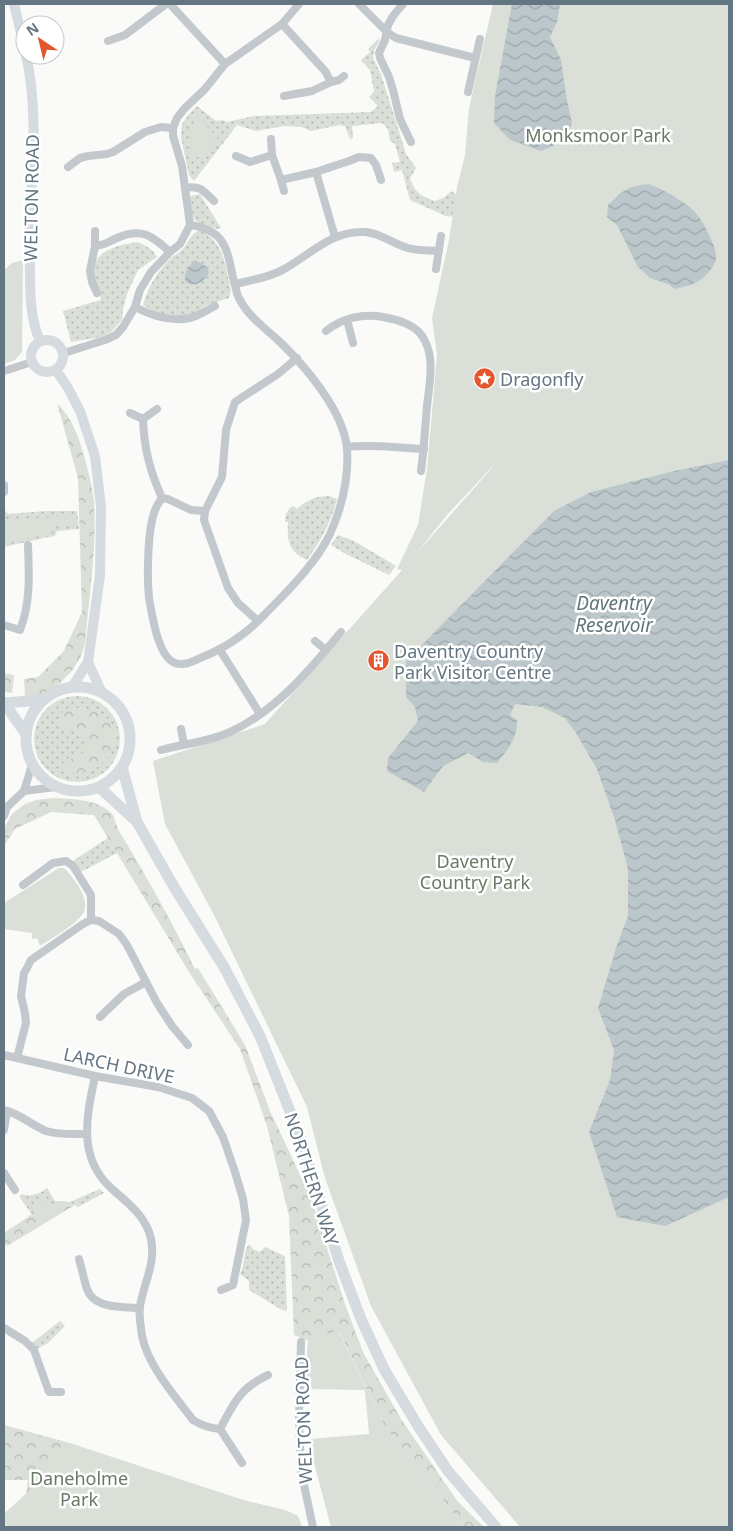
<svg xmlns="http://www.w3.org/2000/svg" width="733" height="1531" font-family="'Noto Sans',sans-serif">
<defs>
<pattern id="grass-dots" width="8" height="8" patternUnits="userSpaceOnUse" patternTransform="scale(1.25)"><rect width="8" height="8" fill="#dadfd7"/><path d="M2 2h.1M6 6h.1" fill="none" stroke="#b4b9b4" stroke-width="1.8" stroke-linecap="round"/></pattern>
<pattern id="forest-crowns" width="20" height="18" patternUnits="userSpaceOnUse" patternTransform="scale(1.25)"><rect width="20" height="18" fill="#dadfd7"/><path d="M2 6a3 3 0 1 1 6 0M12 15a3 3 0 1 1 6 0" fill="none" stroke="#b4b9b4"/></pattern>
<pattern id="water-waves" width="16" height="10" patternUnits="userSpaceOnUse" patternTransform="scale(1.25)"><rect width="16" height="10" fill="#bbc7cb"/><path d="M0 5q4-4 8 0t8 0" fill="none" stroke="#9ca6aa"/></pattern>
</defs>
<rect width="100%" height="100%" fill="#fafaf8"/>
<g fill="url(#grass-dots)">
<path d="M379,38v3l-5,10 -1,7 8,16 25,80 10,14 -6,10c5,15 11,18 25,23l10,-4 6,-6 9,6 -3,20 -11,-1 -36,-16 -8,-30 -8,2 -2,-9 8,-1 -5,-18 -5,-3 -2,-12 -6,-6 -30,3 1,12 -3,1 -5,-13 -5,-1 -29,6 -9,-4 -18,-1 -28,5 -19,-6 -43,56 -5,-6 -8,-38 1,-13 7,-10 8,-8 19,15 7,-1 4,2 27,-6 117,-4 7,-6 -9,-9 5,-5 -4,-22 -9,-10 9,-8 -2,-3z"/>
<path d="M200,194l21,34 -4,1c-26,-10 -24,-4 -27,-33z"/>
<path d="M200,230c25,12 25,36 31,60l-2,8 -22,7 -14,9 -15,3 -20,-3 -15,-9c5,-18 15,-35 29,-48 3,-2 7,-4 10,-7 7,-7 7,-16 18,-20z"/>
<path d="M138,242c8,4 15,7 19,15l-19,13 -11,24 -4,15 -1,11 -11,12 -9,5 -31,5 -8,-31 38,-11c-2,-9 -6,-19 -7,-27 -1,-24 26,-28 44,-31z"/>
<path d="M329,496l8,3c-6,23 -16,42 -30,61 -18,-8 -20,-18 -19,-38h-3c0,-8 2,-12 8,-16l4,3c10,-9 18,-13 32,-13z"/>
<polygon points="4,509 8,514 46,511 77,511 79,529 57,531 55,536 44,538 4,547"/>
<polygon points="338,535 354,541 396,566 389,575 346,554 331,545"/>
<circle cx="77" cy="739" r="43"/>
<polygon points="108,838 117,853 81,872 71,862"/>
<path d="M47,1188l8,13 15,1 30,-13 4,4 -26,14 -3,-2 -43,10 -13,-19 3,-2c9,3 18,0 25,-6z"/>
<path d="M249,1244l4,5 7,3 5,-5 20,9 2,55 -5,-1 -33,-20v-9l-9,-7c6,-11 2,-20 9,-30z"/>
<polygon points="60,1321 65,1326 48,1343 37,1349 32,1343"/>
</g>
<g fill="url(#forest-crowns)">
<path d="M57,403c14,14 21,31 26,50 5,16 9,32 11,49 3,44 -5,96 -9,141l-4,13 -9,15 -16,16 -17,10 -14,-1 -1,-17 14,-2 26,-26 18,-39 -4,-134z"/>
<polygon points="4,673 14,675 12,693 4,692"/>
<path d="M69,708c15,-1 27,3 40,11 2,5 4,11 5,16 4,27 -28,45 -52,36l-1,-6 4,-3 21,-11c-2,-25 -17,-14 -28,-30l3,-8z"/>
<path d="M54,798c19,1 40,1 55,13 6,4 7,15 10,20 28,46 53,91 76,138l3,-1 47,77 25,66 41,87 34,106 18,48 38,67 57,83 26,25h-20l-80,-102 -45,-94 -31,10 -14,-6 -5,-119 -22,-90 -27,-77 -51,-77 -95,-157 -43,-3 -36,17 -11,17v-18l8,-14 13,-10 11,-4z"/>
<polygon points="55,1201 70,1202 75,1205 7,1246 4,1242 4,1233 37,1211 44,1216 54,1212"/>
<polygon points="4,1425 66,1442 246,1501 285,1510 298,1516 302,1527 4,1527 4,1514 26,1494 28,1480 4,1480"/>
</g>
<g fill="#dadfd7" fill-rule="evenodd">
<path d="M493,4h236v1523h-209l-79,-92 -70,-129 -46,-128 -18,-71 -93,-192 -49,-91 -12,-63 112,-37 137,-154 -5,-1 21,-44 9,-56 10,-114 -5,-37 17,-78 8,-53 8,-32 4,-47zM491,468h1l-76,86 31,-39z"/>
<path d="M200,116l10,15 8,6 -16,21 -11,-2c-1,-14 -1,-26 4,-39z"/>
<polygon points="23,260 22,352 15,360 4,364 4,270 12,263"/>
<polygon points="72,516 74,524 53,526 51,532 4,544 4,520"/>
<path d="M59,868h5c9,9 24,28 21,41 -2,12 -35,30 -45,37l-3,-8 -5,1v-6l-28,-4v-26z"/>
<path d="M42,1201l12,6v5l-4,3 -6,1 -8,-6c0,-6 1,-8 6,-9z"/>
<polygon points="338,1330 384,1425 464,1527 331,1527 313,1459 310,1439 369,1434 365,1390 308,1389 307,1350 308,1341"/>
<polygon points="66,1442 246,1501 285,1510 298,1516 302,1527 4,1527 4,1514 26,1494"/>
</g>
<g fill="url(#water-waves)">
<polygon points="512,4 560,4 557,22 550,37 561,60 566,95 572,124 567,138 557,144 541,151 510,140 494,123 495,96"/>
<path d="M648,184c11,3 39,19 46,27 8,8 22,34 22,45 1,9 -11,22 -19,26 -7,4 -15,5 -22,7l-7,-5 -18,-6 -12,-11 -21,-42 -10,-8 1,-12c15,-14 19,-19 40,-21z"/>
<path d="M195,260l11,6 3,6c-4,10 -16,17 -24,9 -1,-9 4,-15 10,-21z"/>
<path d="M729,460v737l-64,29 -48,-9 -28,-85 21,-52 4,-30 -16,-42 19,-63 11,-29v-47l-13,-49 -18,-51 -21,-36 -11,-15 -23,-11 -27,-3 -5,11 7,5c1,17 -10,31 -20,43l-14,-1 -15,-9 -25,13 -19,26 -37,-21 1,-13 30,-37 -3,-14 -9,-10v-36l148,-150 37,-19 83,-21z"/>
</g>
<g fill="none" stroke-linecap="round" stroke-linejoin="round">
<g stroke="#c3c8cc" stroke-width="8">
<polyline points="170,4 225,64"/>
<polyline points="359,4 387,32 396,38 475,58"/>
<polyline points="403,4 393,16 388,25 385,40 379,53 380,58 389,77 393,90 400,119 411,142"/>
<polyline points="282,24 325,71 331,82"/>
<polyline points="108,41 125,35 166,4"/>
<polyline points="468,92 480,39"/>
<polyline points="284,96 312,91 331,82 339,80 344,76"/>
<polyline points="272,155 281,180 316,172 349,161 359,157 371,158 376,165 381,180"/>
<polyline points="236,156 250,162 272,155 271,139"/>
<polyline points="68,167 80,158 88,156 107,154 113,152 145,132 161,127 173,128"/>
<polyline points="316,172 335,237"/>
<polyline points="281,180 284,191"/>
<path d="M185,188c16,-3 18,3 29,13"/>
<polyline points="190,225 182,166 173,136 173,128 177,118 184,109 205,89 225,64 282,24 299,4"/>
<polyline points="95,231 95,246 90,271 92,282 97,293"/>
<path d="M95,246c10,-1 13,-4 22,-8 25,-11 35,-2 53,14"/>
<polyline points="436,269 441,236"/>
<path d="M235,284c17,-4 36,-7 51,-16 26,-15 47,-38 79,-36 16,1 28,12 43,16 9,3 21,2 31,3"/>
<path d="M135,307c17,9 36,15 55,11 8,-2 17,-8 25,-12"/>
<polyline points="347,320 353,343"/>
<path d="M326,331c16,-13 37,-18 57,-14 16,3 35,8 42,24 10,19 4,45 2,65 -2,22 -3,43 -6,65"/>
<polyline points="64,353 105,340 116,335 123,327 135,307 140,290 151,272 170,252 180,244 190,225"/>
<polyline points="4,371 32,362"/>
<path d="M130,413l13,6c1,30 7,52 19,79l6,1 23,11 14,1"/>
<polyline points="143,419 157,409"/>
<path d="M347,447c25,-3 51,1 77,2"/>
<polyline points="4,485 4,492"/>
<path d="M162,498c-2,3 -5,7 -6,10 -9,19 -9,69 -7,90 3,17 9,59 26,65 9,3 17,-1 25,-5 16,-6 30,-14 43,-24 10,-7 19,-17 28,-26 21,-21 46,-47 59,-74 12,-27 19,-56 17,-85 -3,-38 -42,-83 -68,-108 -15,-14 -32,-25 -41,-45 -2,-4 -2,-10 -4,-14 -7,-31 -7,-52 -44,-57"/>
<polyline points="258,621 238,603 228,588 204,520 205,511 222,477 226,430 235,402 278,374 297,358"/>
<path d="M4,625l16,5c11,-28 9,-56 8,-85"/>
<polyline points="315,641 326,650"/>
<polyline points="220,650 260,714"/>
<polyline points="181,729 184,744"/>
<path d="M161,750c22,-6 46,-8 67,-17 47,-21 81,-62 113,-101"/>
<polyline points="24,791 56,787"/>
<polyline points="4,816 7,807 24,791 32,765"/>
<polyline points="23,885 53,863 66,861 73,866 91,895 91,920"/>
<polyline points="100,1017 124,994 146,982"/>
<polyline points="4,1055 95,1076 158,1087 192,1098 209,1111 223,1137 235,1172 243,1199 246,1220 233,1285 221,1290"/>
<polyline points="17,1058 26,1023 25,1013 21,996 24,973 27,968 31,960 83,924 91,920 99,921 119,934 127,945 157,1003 172,1026 188,1045"/>
<path d="M95,1076c-8,39 -18,80 15,111 17,16 36,28 41,52 5,25 -7,43 -11,67 -1,5 0,10 0,15 1,5 1,10 2,15 6,30 33,60 51,84 9,6 16,8 27,9"/>
<path d="M4,1110c17,4 27,15 42,21 13,4 27,3 40,3"/>
<polyline points="4,1130 7,1111"/>
<polyline points="4,1173 15,1190"/>
<path d="M79,1259c3,10 5,21 8,30 7,20 36,18 53,19"/>
<polyline points="4,1328 25,1341 34,1350 49,1392 61,1392"/>
<polyline points="301,1342 299,1418 301,1471 313,1527"/>
<path d="M242,1463l-22,-34c14,-26 20,-41 48,-54"/>
</g>
<g stroke="#d6dbdf" stroke-width="10">
<polyline points="14,4 25,50"/>
<path d="M26,55c16,70 1,143 4,214 0,25 0,49 10,72"/>
<circle cx="47" cy="356" r="16"/>
<polyline points="56,370 68,388 80,411 95,456 101,507 100,575 88,662 72,687"/>
<polyline points="88,662 102,693"/>
</g>
<g stroke="#d6dbdf" stroke-width="11">
<circle cx="78" cy="739" r="52"/>
<polyline points="4,703 43,700"/>
<polyline points="4,703 26,734"/>
<polyline points="122,767 137,822 174,887 224,967 260,1036 301,1139 339,1261 361,1319 384,1369 418,1426 448,1471 496,1527"/>
<polyline points="99,787 137,822"/>
</g>
</g>
<defs>
<symbol id="sight-disc" viewBox="-11 -11 22 22"><circle r="9.5" fill="#e4572e" stroke="#fff"/><path d="M0-6L1.8-2.2L6-1.7L2.9 1.2L3.7 5.4L0 3.3L-3.7 5.4L-2.9 1.2L-6-1.7L-1.8-2.2Z" fill="#fff"/></symbol>
<symbol id="building-disc" viewBox="-11 -11 22 22"><circle r="9.5" fill="#e4572e" stroke="#fff"/><path d="M-4-6H4V6H1V3H-1V6H-4ZM-2.5-4.3h1.7v1.8h-1.7ZM.8-4.3h1.7v1.8H.8ZM-2.5-1h1.7V.8h-1.7ZM.8-1h1.7V.8H.8Z" fill="#fff"/></symbol>
</defs>
<g fill-rule="evenodd">
<use href="#sight-disc" x="472" y="366" width="25" height="25"/>
<use href="#building-disc" x="366" y="648" width="25" height="25"/>
</g>
<g text-anchor="middle" dominant-baseline="central" stroke-width="5" stroke-linejoin="round" paint-order="stroke">
<g font-size="18" fill="#687a64" stroke="#fff">
<text x="598" y="135">Monksmoor Park</text>
<text x="475" y="861">Daventry<tspan x="475" dy="21">Country Park</tspan></text>
<text x="79" y="1478">Daneholme<tspan x="79" dy="21">Park</tspan></text>
</g>
<g font-size="18" fill="#657683" stroke="#fff">
<text transform="translate(31 198) rotate(-89)">WELTON ROAD</text>
<text transform="translate(119 1065) rotate(12)">LARCH DRIVE</text>
<text transform="translate(312 1179) rotate(72)">NORTHERN WAY</text>
<text transform="translate(303 1420) rotate(-92)">WELTON ROAD</text>
</g>
<g font-size="18" fill="#657683" stroke="#fff" text-anchor="start">
<text x="500" y="379">Dragonfly</text>
<text x="394" y="651">Daventry Country<tspan x="394" dy="21">Park Visitor Centre</tspan></text>
</g>
<g font-size="19" font-style="italic" fill="#60757c" stroke="#fff">
<text x="614" y="603">Daventry<tspan x="614" dy="22">Reservoir</tspan></text>
</g>
</g>
<rect width="733" height="1531" fill="none" stroke="#657683" stroke-width="10"/>
<g transform="translate(40 40) rotate(325)"><circle r="24" fill="#ffffff" stroke="#c1c8cd"/>
<path d="M0-4L9 19L0 12L-9 19Z" fill="#e4572e"/>
<text y="-8" font-size="14" font-weight="bold" text-anchor="middle" fill="#657683">N</text>
</g>
</svg>
